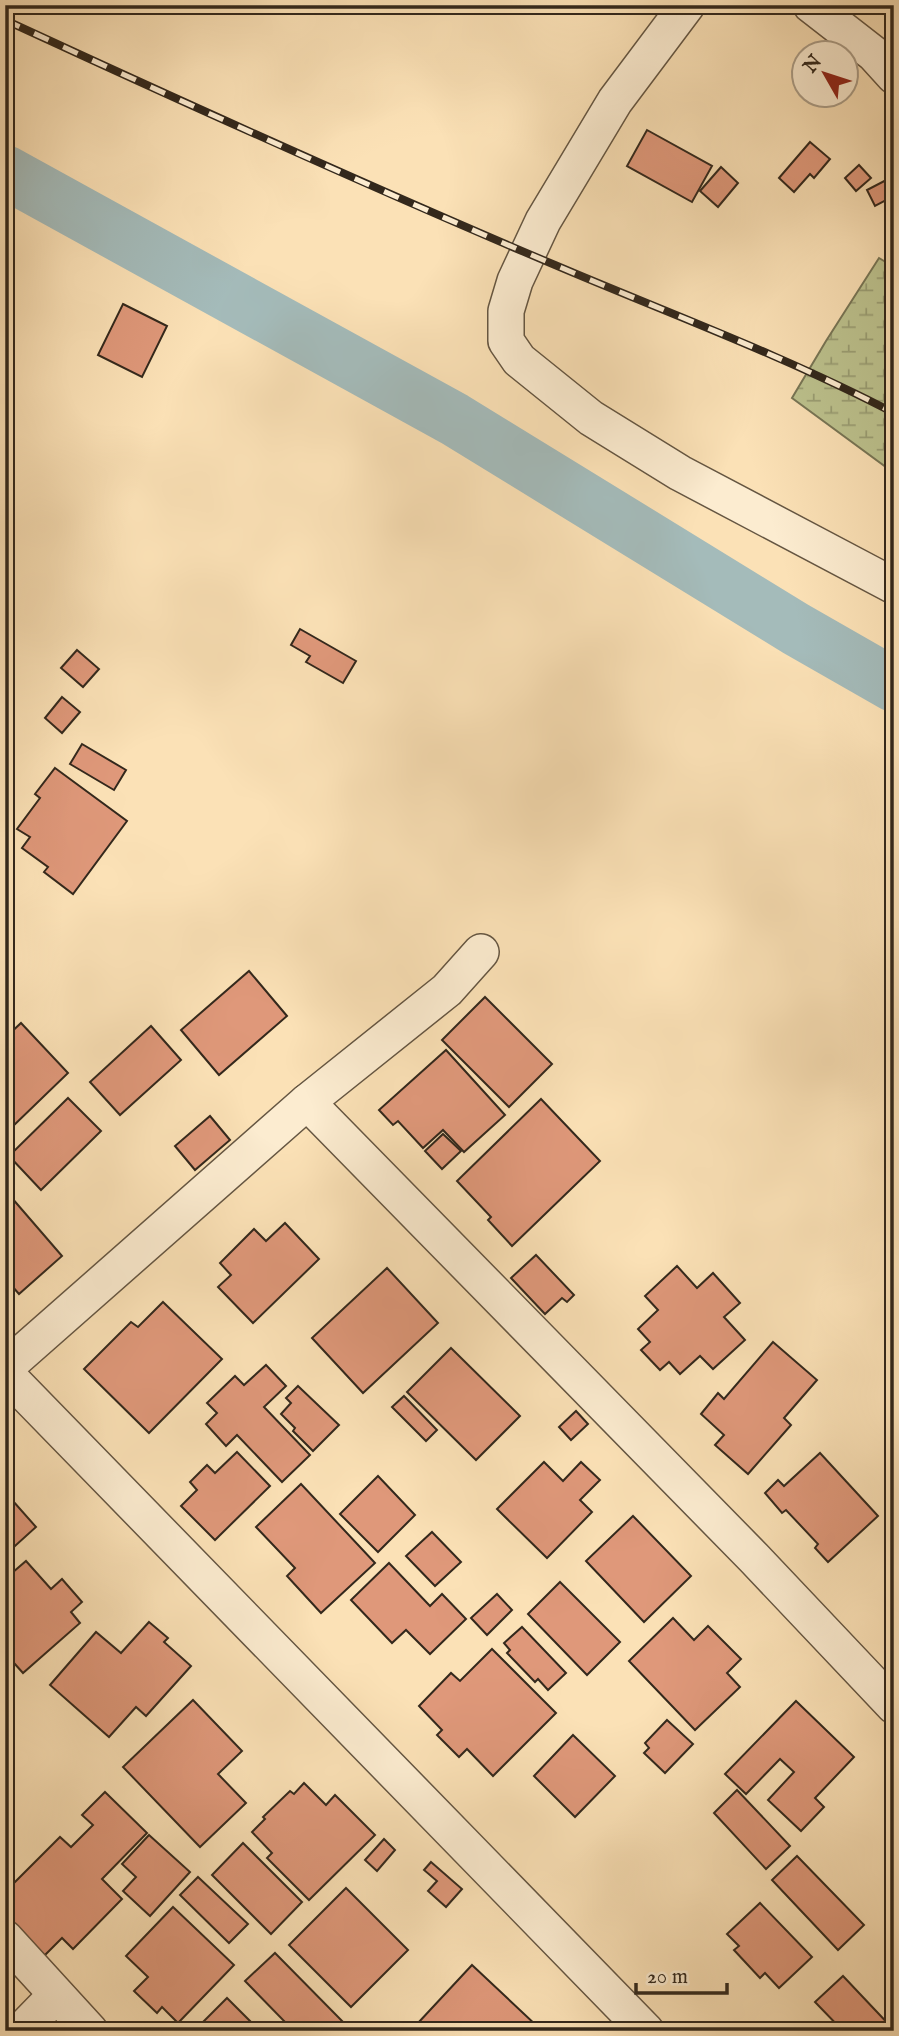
<svg xmlns="http://www.w3.org/2000/svg" width="899" height="2036" font-family="'IM FELL English',serif">
<defs>
<pattern id="wetland-marsh" width="20" height="14" patternUnits="userSpaceOnUse" patternTransform="scale(1.75)"><rect width="20" height="14" fill="#bdc38f"/><path d="M1 5h8M5 5V1M11 12h8M15 12V8" fill="none" stroke="#9a9e74"/></pattern>
</defs>
<rect width="100%" height="100%" fill="#fbe1b6"/>
<filter id="stains"><feTurbulence type="fractalNoise" baseFrequency=".00286" numOctaves="4"/><feColorMatrix values="0 0 0 0 .2 0 0 0 0 .09 0 0 0 0 .02 0 0 0 .5 -.17"/></filter>
<radialGradient id="worn" r=".72"><stop offset=".6" stop-color="#630" stop-opacity="0"/><stop offset="1" stop-color="#630" stop-opacity=".3"/></radialGradient>
<polygon fill="url(#wetland-marsh)" stroke="#787656" stroke-width="2" points="879,258 894,267 894,473 792,398 826,341"/>
<g fill="none" stroke-linecap="round" stroke-linejoin="round">
<polyline stroke="#a4bbba" stroke-width="54" points="5,172 454,419 796,629 894,685"/>
</g>
<g fill="#df987a" stroke="#33281c" stroke-width="2">
<polygon points="647,130 712,166 692,202 627,166"/>
<polygon points="810,142 830,159 814,178 810,174 794,192 779,178"/>
<polygon points="859,165 871,178 856,191 845,178"/>
<polygon points="721,167 738,183 718,207 700,191"/>
<polygon points="894,176 894,196 875,206 867,190"/>
<polygon points="123,304 167,326 142,377 98,355"/>
<polygon points="300,629 356,661 343,683 306,662 310,656 291,645"/>
<polygon points="77,650 99,669 83,687 61,668"/>
<polygon points="62,697 80,712 62,733 45,718"/>
<polygon points="82,744 126,770 114,790 70,764"/>
<polygon points="55,768 127,821 73,894 44,872 48,867 22,848 30,837 17,829 40,798 35,794"/>
<polygon points="249,971 287,1016 219,1075 181,1030"/>
<polygon points="485,997 552,1064 509,1107 442,1040"/>
<polygon points="21,1023 68,1073 10,1129 5,1123 5,1038"/>
<polygon points="151,1026 181,1060 120,1115 90,1082"/>
<polygon points="446,1050 505,1115 464,1152 443,1130 423,1148 398,1121 393,1125 379,1110"/>
<polygon points="68,1098 101,1131 41,1190 9,1156"/>
<polygon points="541,1099 600,1161 512,1246 488,1220 491,1217 457,1181"/>
<polygon points="210,1116 230,1140 195,1170 175,1146"/>
<polygon points="443,1134 461,1151 442,1169 425,1151"/>
<polygon points="5,1190 62,1256 19,1294 5,1278"/>
<polygon points="285,1223 319,1259 253,1323 218,1287 231,1275 220,1263 254,1229 266,1241"/>
<polygon points="536,1255 574,1295 567,1302 562,1298 545,1314 511,1278"/>
<polygon points="677,1266 697,1288 713,1273 740,1303 724,1317 745,1340 713,1369 700,1356 680,1374 669,1362 660,1370 641,1350 650,1342 638,1329 658,1310 645,1296"/>
<polygon points="387,1268 438,1323 363,1393 312,1338"/>
<polygon points="163,1302 222,1359 149,1433 84,1369 131,1322 138,1327"/>
<polygon points="773,1342 817,1380 784,1418 791,1425 748,1474 715,1445 724,1435 701,1414 718,1393 724,1399"/>
<polygon points="451,1348 520,1416 476,1460 407,1392"/>
<polygon points="266,1365 286,1386 264,1407 310,1455 282,1482 237,1435 226,1446 206,1424 217,1413 207,1403 235,1376 244,1385"/>
<polygon points="298,1386 339,1425 313,1451 293,1431 295,1428 281,1414 291,1403 286,1398"/>
<polygon points="404,1396 437,1430 426,1441 392,1407"/>
<polygon points="576,1411 588,1424 571,1440 559,1427"/>
<polygon points="237,1452 270,1486 215,1540 181,1506 197,1490 190,1482 207,1465 215,1473"/>
<polygon points="820,1453 878,1516 828,1562 815,1548 818,1544 786,1510 782,1513 765,1493 778,1480 784,1486"/>
<polygon points="544,1462 563,1481 581,1462 600,1480 580,1500 592,1512 547,1558 497,1509"/>
<polygon points="378,1476 415,1515 378,1552 340,1514"/>
<polygon points="301,1484 375,1563 321,1613 287,1576 295,1568 256,1527"/>
<polygon points="5,1492 36,1527 5,1555"/>
<polygon points="633,1516 691,1576 644,1622 586,1561"/>
<polygon points="432,1532 461,1562 435,1586 406,1556"/>
<polygon points="26,1561 51,1589 62,1579 82,1602 71,1612 80,1623 23,1673 5,1653 5,1643 13,1637 5,1628 5,1579"/>
<polygon points="389,1563 430,1606 442,1594 466,1619 430,1654 406,1630 392,1643 351,1600"/>
<polygon points="560,1582 620,1642 587,1675 528,1614"/>
<polygon points="497,1594 512,1610 487,1635 471,1618"/>
<polygon points="673,1618 694,1640 708,1626 741,1659 727,1673 740,1687 695,1730 629,1661"/>
<polygon points="149,1622 168,1638 164,1642 191,1666 146,1716 136,1707 109,1737 50,1685 96,1632 121,1653"/>
<polygon points="522,1627 566,1673 548,1690 538,1679 535,1682 507,1653 510,1650 504,1643"/>
<polygon points="492,1649 556,1713 493,1776 467,1749 459,1757 437,1735 442,1730 419,1706 451,1673 460,1681"/>
<polygon points="193,1700 242,1751 218,1774 246,1803 200,1847 123,1767"/>
<polygon points="796,1701 854,1757 815,1798 824,1807 801,1831 768,1800 794,1772 780,1759 746,1794 725,1774"/>
<polygon points="667,1720 693,1744 665,1773 644,1753 649,1748 645,1743"/>
<polygon points="573,1735 615,1776 575,1817 534,1776"/>
<polygon points="304,1783 326,1805 335,1795 375,1835 309,1900 267,1858 272,1853 252,1832 265,1819 263,1817 290,1791 294,1794"/>
<polygon points="737,1790 790,1846 766,1869 714,1813"/>
<polygon points="105,1792 147,1833 102,1879 122,1899 73,1949 62,1938 43,1957 5,1919 5,1892 60,1837 71,1847 93,1825 82,1815"/>
<polygon points="149,1835 190,1872 150,1916 123,1891 136,1877 122,1864"/>
<polygon points="384,1839 395,1850 377,1871 365,1860"/>
<polygon points="243,1843 302,1902 271,1934 212,1875"/>
<polygon points="797,1856 864,1925 838,1950 772,1880"/>
<polygon points="431,1862 462,1889 446,1907 428,1891 437,1881 424,1870"/>
<polygon points="198,1877 248,1924 229,1943 180,1895"/>
<polygon points="346,1888 408,1950 351,2007 289,1945"/>
<polygon points="760,1903 812,1957 779,1988 765,1973 760,1978 734,1950 739,1946 727,1934"/>
<polygon points="173,1907 234,1965 178,2023 162,2007 157,2013 134,1991 148,1977 126,1956"/>
<polygon points="275,1953 348,2027 344,2031 283,2031 288,2025 245,1981"/>
<polygon points="472,1965 538,2027 534,2031 427,2031 418,2023"/>
<polygon points="843,1976 894,2030 894,2031 843,2031 815,2002"/>
<polygon points="227,1998 260,2031 194,2031"/>
</g>
<g fill="none" stroke-linecap="round" stroke-linejoin="round">
<defs>
<g id="minor">
<polyline points="687,5 615,101 543,221 515,281 506,311 506,341 519,360 591,418 680,473 894,586"/>
<polyline points="811,5 874,54 894,76"/>
<polyline points="307,1102 447,990 481,952"/>
<polyline points="5,1368 307,1102 754,1558 894,1706"/>
<polyline points="5,1373 646,2031"/>
<polyline points="5,1938 90,2031"/>
<polyline points="21,2031 56,1995"/>
</g>
</defs>
<use href="#minor" stroke="#655642" stroke-width="38"/>
<use href="#minor" stroke="#fcecd0" stroke-width="35"/>
<defs>
<path id="rail" d="M5,20c182,84 365,167 550,245 113,48 230,91 339,148"/>
</defs>
<use href="#rail" stroke="#33281c" stroke-width="8"/>
<use href="#rail" stroke="#fcecd0" stroke-width="5" stroke-dasharray="16" stroke-linecap="butt"/>
</g>
<rect width="899" height="2036" fill="none" stroke="#fbe1b6" stroke-width="28"/>
<rect x="7" y="7" width="885" height="2022" fill="none" stroke="#33281c" stroke-width="3.5"/>
<rect x="14" y="14" width="871" height="2008" fill="none" stroke="#33281c" stroke-width="2"/>
<g transform="translate(825 74) rotate(309)"><circle r="33" fill="#fcecd0" stroke="#ac9e88" stroke-width="2"/>
<path d="M0-5L12 26L0 18L-12 26Z" fill="#8f2418"/>
<text y="-10" font-size="19" font-weight="bold" text-anchor="middle" fill="#33281c">N</text>
</g>
<path d="M636 1983v10h91v-10" fill="none" stroke="#33281c" stroke-width="3.5"/>
<text x="647" y="1983" font-size="21" fill="#33281c" stroke="#fcecd0" stroke-width="5" paint-order="stroke">20 m</text>
<rect width="100%" height="100%" filter="url(#stains)"/>
<rect width="100%" height="100%" fill="url(#worn)"/>
</svg>
